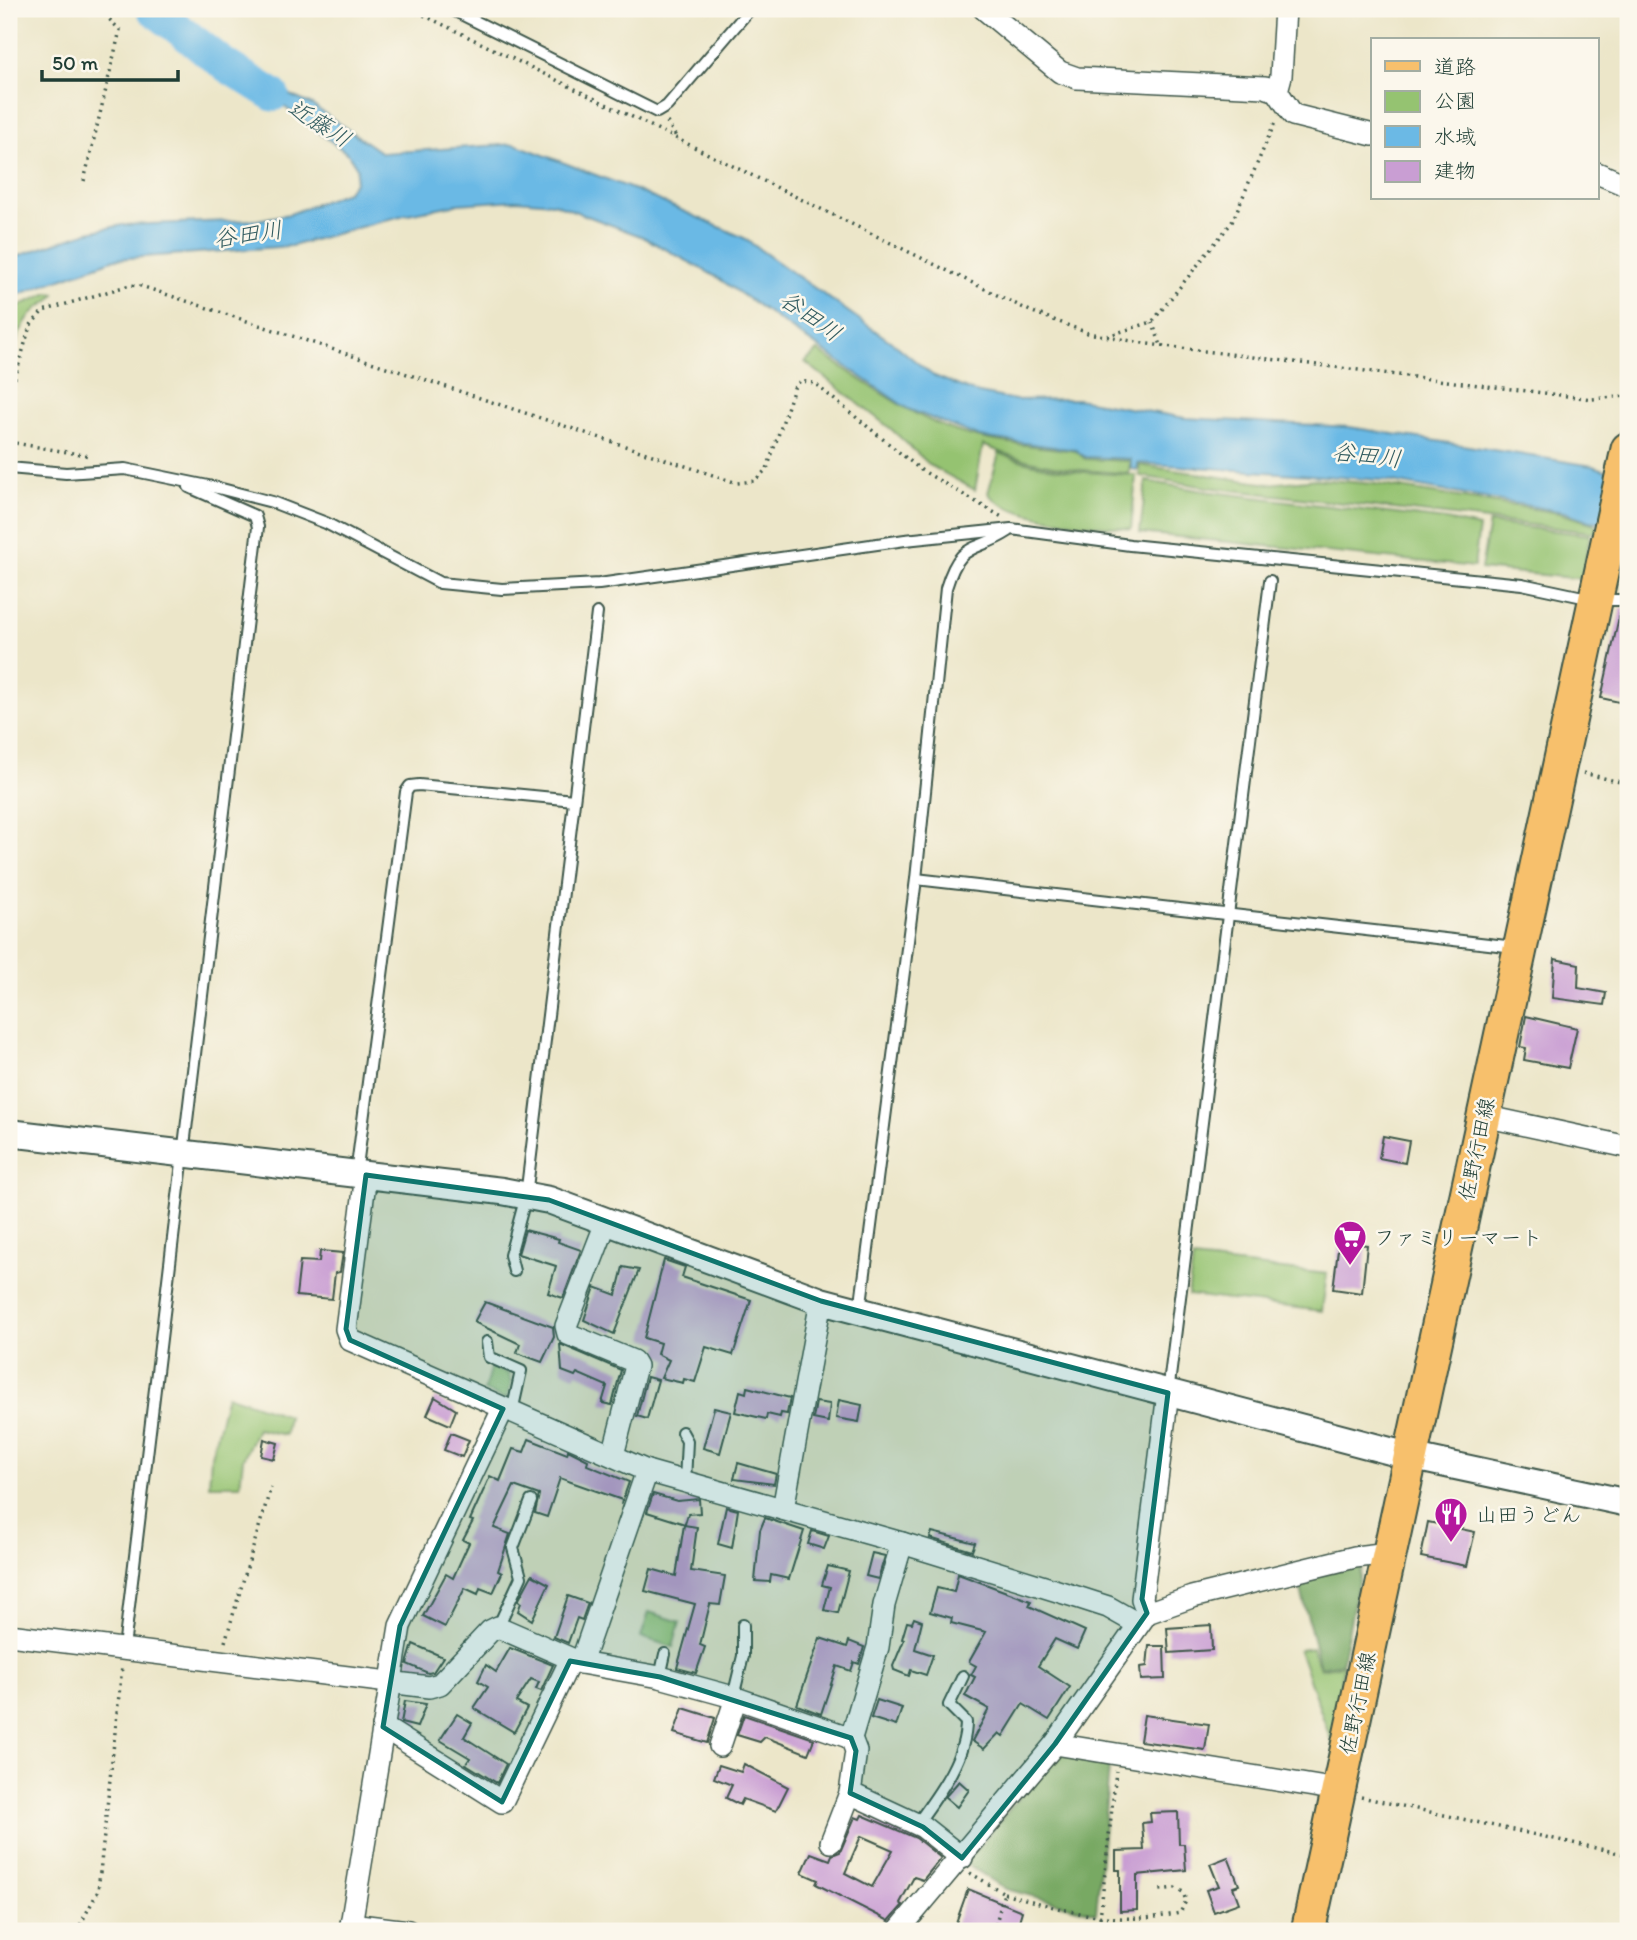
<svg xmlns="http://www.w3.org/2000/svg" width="1637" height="1940" font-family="Itim,'Klee One',sans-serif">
<rect width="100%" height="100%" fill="#fbf7ec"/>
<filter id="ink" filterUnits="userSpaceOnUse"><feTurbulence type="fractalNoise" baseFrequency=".0143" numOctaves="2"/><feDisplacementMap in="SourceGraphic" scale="14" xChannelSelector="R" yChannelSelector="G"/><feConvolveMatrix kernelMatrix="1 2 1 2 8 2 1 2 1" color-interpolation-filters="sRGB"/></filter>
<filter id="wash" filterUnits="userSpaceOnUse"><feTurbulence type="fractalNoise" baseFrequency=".00686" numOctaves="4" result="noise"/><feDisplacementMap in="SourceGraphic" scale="28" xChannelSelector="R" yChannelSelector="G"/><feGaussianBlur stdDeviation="1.57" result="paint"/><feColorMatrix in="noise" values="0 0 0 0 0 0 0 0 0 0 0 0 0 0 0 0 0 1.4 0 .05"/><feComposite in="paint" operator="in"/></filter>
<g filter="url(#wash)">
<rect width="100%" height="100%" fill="#ece6c9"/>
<g fill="#95c371" stroke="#5a8052" stroke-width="2">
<path d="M49,293l6,1c-5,9 -9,8 -17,14 -16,12 -23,37 -29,55v-53z"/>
<path d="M818,351c52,34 104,76 167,88 29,6 61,8 91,12l9,8 45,2 -1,12c-52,-2 -98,-7 -146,-28l-8,45 -44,-24 -40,-37 -86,-67z"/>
<path d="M999,453c45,18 89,20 137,22l-5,54c-32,-4 -124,-9 -143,-36z"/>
<polygon points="1139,465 1269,484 1316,479 1375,484 1559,513 1595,524 1598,533 1206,487 1140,476"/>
<polygon points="1146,481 1203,491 1446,520 1479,527 1474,567 1140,533"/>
<polygon points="1489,523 1590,535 1582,579 1481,569"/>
<polygon points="1193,1259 1327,1274 1322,1311 1188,1295"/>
<polygon points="491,1367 509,1374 511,1385 506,1399 484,1391"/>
<polygon points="227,1395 288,1416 285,1435 257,1429 243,1459 240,1485 209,1485 211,1456"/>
<polygon points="649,1612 680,1622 673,1647 641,1637"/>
<polygon points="1312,1648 1320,1669 1343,1665 1333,1746 1299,1650"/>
</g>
<g fill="#78a963" stroke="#4c734c" stroke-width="2">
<polygon points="1362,1563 1342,1663 1320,1667 1298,1578"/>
<polygon points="1058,1750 1110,1758 1096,1913 1006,1889 965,1863"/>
</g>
<polygon fill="#6bb9e5" stroke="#457b8c" stroke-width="2" points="236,71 312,105 382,153 515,144 635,190 742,237 897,346 932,375 974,392 1015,400 1077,399 1185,418 1349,427 1593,466 1628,478 1628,525 1590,521 1564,512 1381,480 1138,463 1137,470 1131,469 1131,459 1085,457 1076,450 980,437 908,409 715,276 643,237 553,203 516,200 458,204 408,214 291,246 115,259 9,298 9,259 88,232 123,225 257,220 290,214 347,192 355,182 357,168 348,154"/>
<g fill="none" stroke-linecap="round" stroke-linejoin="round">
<polyline stroke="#6bb9e5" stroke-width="33" points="153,9 225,65 273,95"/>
</g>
<g id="blocks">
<g fill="#c99ed3" fill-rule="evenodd">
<polygon points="1621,608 1628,608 1628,704 1601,698"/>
<polygon points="1555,959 1579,964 1578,988 1606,993 1604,1005 1552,998"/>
<polygon points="1526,1016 1577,1028 1568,1068 1524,1060 1526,1048 1520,1047"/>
<polygon points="1383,1136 1409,1141 1405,1163 1379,1158"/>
<polygon points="525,1230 559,1239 558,1242 581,1250 563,1298 548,1293 556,1266 518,1254"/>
<polygon points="1339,1242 1367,1245 1362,1293 1333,1289"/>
<polygon points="320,1251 343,1253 340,1272 335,1273 332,1299 296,1296 300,1261 319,1262"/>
<polygon points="664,1260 685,1267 682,1277 751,1300 733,1355 706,1347 695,1382 684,1379 683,1383 661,1378 669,1360 657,1354 660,1343 644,1338"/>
<polygon points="623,1267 639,1270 614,1334 584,1320 595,1287 616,1295"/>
<polygon points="485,1302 553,1327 554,1337 542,1362 517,1353 520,1344 474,1322"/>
<polygon points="560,1344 621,1370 612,1405 602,1403 607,1386 577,1373 575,1376 562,1371"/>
<polygon points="647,1377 658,1380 647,1419 637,1416"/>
<polygon points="747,1387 790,1398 787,1414 781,1413 780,1417 767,1414 766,1419 735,1412 740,1391 746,1393"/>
<polygon points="435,1397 456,1410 450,1425 427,1415"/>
<polygon points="839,1400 862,1405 859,1422 836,1418"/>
<polygon points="816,1402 830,1404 828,1422 813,1419"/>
<polygon points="714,1408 731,1412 720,1453 703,1448"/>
<polygon points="451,1433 469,1440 462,1457 444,1450"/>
<polygon points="264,1439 278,1443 274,1459 261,1456"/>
<polygon points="529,1439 567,1454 568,1450 588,1460 587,1465 629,1482 621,1505 622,1500 560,1478 547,1517 535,1513 539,1495 514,1486 494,1528 510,1534 498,1571 502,1573 493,1593 480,1588 478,1594 465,1588 445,1627 423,1616 446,1574 453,1578 469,1543 463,1540 473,1521 470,1520 490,1476 500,1481 513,1449 524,1452"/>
<polygon points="738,1463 776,1474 774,1484 734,1479"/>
<polygon points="653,1494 677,1501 699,1499 700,1513 688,1514 685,1524 647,1512"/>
<polygon points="726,1507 738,1510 732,1548 718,1544"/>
<polygon points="765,1518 804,1531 789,1579 771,1575 770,1582 755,1581 760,1530"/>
<polygon points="1428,1522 1475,1532 1467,1566 1421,1557"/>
<polygon points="684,1525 697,1527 691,1571 725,1576 720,1605 710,1604 700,1645 705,1647 696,1673 677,1668 695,1604 645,1591 651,1569 676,1576"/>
<polygon points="812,1531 829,1536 824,1549 808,1544"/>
<polygon points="932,1532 975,1543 972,1551 930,1538"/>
<polygon points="872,1553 885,1556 878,1579 866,1576"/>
<polygon points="828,1566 849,1571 838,1613 824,1610 830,1587 822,1585"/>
<polygon points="958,1574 1031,1601 1029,1606 1085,1631 1077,1649 1055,1639 1038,1666 1070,1687 1049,1720 1023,1704 1003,1736 999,1733 984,1749 972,1741 989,1709 965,1696 975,1677 971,1675 976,1666 969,1662 986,1632 951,1623 952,1618 930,1612 937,1588 954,1592"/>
<polygon points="532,1575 549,1584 532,1620 518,1611 521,1603 518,1601"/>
<polygon points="568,1596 588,1603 582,1620 577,1618 568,1643 554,1637"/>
<polygon points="914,1618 922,1621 915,1649 933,1655 926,1675 911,1670 909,1676 894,1670 893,1666 904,1640 902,1639 907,1622 912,1623"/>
<polygon points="1211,1625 1212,1650 1169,1653 1167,1628"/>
<polygon points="820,1638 847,1647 849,1641 864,1647 859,1664 854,1662 851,1671 837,1666 821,1714 797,1705"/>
<polygon points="413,1644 443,1657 433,1672 428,1673 407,1664"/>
<polygon points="1149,1646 1164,1646 1165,1679 1141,1680 1140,1667 1147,1666"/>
<polygon points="510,1648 553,1665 541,1691 536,1689 539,1682 531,1679 516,1702 527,1708 514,1732 474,1708 488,1687 478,1681 486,1665 496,1672"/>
<polygon points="877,1700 902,1708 896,1726 871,1718"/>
<polygon points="405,1701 426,1704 417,1727 401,1723"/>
<polygon points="683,1708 715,1718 707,1743 674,1733"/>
<polygon points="457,1714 472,1723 464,1737 506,1764 497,1783 466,1764 470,1758 440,1740"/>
<polygon points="744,1715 814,1739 808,1754 765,1737 760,1742 737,1735"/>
<polygon points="1144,1715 1209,1724 1205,1750 1140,1741"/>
<polygon points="744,1764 788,1787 776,1811 743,1799 740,1805 726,1798 732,1785 714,1778 719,1765 741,1772"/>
<polygon points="959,1781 969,1790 957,1807 945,1797"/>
<polygon points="1178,1812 1179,1844 1184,1844 1186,1870 1137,1875 1137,1910 1120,1911 1120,1870 1116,1870 1116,1851 1144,1850 1142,1823 1151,1822 1150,1813"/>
<path d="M862,1815l54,23 25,20 -18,22 -9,-3 -14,26 3,2 -14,16 -73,-37 2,-4 -16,-7 9,-20 19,7 2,-5 8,-3 15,-35 5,2zM861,1836l32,14 -21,37 -27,-14z"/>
<polygon points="1228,1857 1239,1885 1233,1887 1239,1903 1214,1912 1206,1890 1219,1886 1210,1864"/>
<polygon points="968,1889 1022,1911 1016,1931 953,1931"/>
</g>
</g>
</g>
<g filter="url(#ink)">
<use href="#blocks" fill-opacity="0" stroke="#3e564a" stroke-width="2"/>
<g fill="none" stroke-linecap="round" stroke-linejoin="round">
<defs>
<g id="service">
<polyline points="451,9 657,112 667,106 750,9"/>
<polyline points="9,468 66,473 125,469 218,488 272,502 326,523 440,583 502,589 599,584 905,540 1011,529 1130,545 1522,584 1597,600 1628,600"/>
<polyline points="916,879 1515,947"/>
<polyline points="356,1174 406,792 410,786 419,785 574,800"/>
<polyline points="514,1271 510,1255 526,1196 597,613"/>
<path d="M860,1311l56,-432 30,-291c15,-49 28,-34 63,-57"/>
<polyline points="487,1342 489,1357 521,1371 512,1412"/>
<polyline points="1168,1393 1270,581"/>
<polyline points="682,1432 687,1441 685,1481"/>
<polyline points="498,1627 521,1577 513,1548 531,1501"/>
<polyline points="124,1648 258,527 255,516 189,487"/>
<polyline points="660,1677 665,1654"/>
<polyline points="733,1697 743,1656 743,1625"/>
<path d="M917,1824c20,-28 49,-65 49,-102l-17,-17 14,-29"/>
</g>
<g id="minor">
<polyline points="984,9 1060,72 1077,78 1265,87 1277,91 1293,115 1373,135"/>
<polyline points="1277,91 1281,76 1285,9"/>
<polyline points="1597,173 1628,186"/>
<polyline points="1484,1116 1628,1147"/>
<polyline points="366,1175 346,1329 350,1340 647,1471 902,1543 1080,1598 1108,1607 1138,1624"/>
<polyline points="607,1220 566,1326 568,1334 633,1361 636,1366 613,1455"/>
<polyline points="783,1509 821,1301"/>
<polyline points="1147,1613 1142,1599 1168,1393"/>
<polyline points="9,1635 429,1687 440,1684 490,1631 498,1627 581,1663 660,1677 733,1697 851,1738 856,1751 850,1793 923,1827 962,1858"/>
<polyline points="581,1663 647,1471"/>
<polyline points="383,1727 502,1802 571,1659"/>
<polyline points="851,1738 878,1647 884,1605 902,1543"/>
<polyline points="1055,1744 1338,1790"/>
<polyline points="720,1746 736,1698"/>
<polyline points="831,1842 850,1793"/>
<polyline points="351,1924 408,1931"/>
<polyline points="350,1931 400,1626 503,1409"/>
<polyline points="898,1931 1055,1744 1147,1613 1192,1597 1355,1557 1389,1553"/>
</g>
<polyline id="tertiary" points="9,1133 502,1191 549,1200 821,1301 1409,1456 1628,1503"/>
<polyline id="primary" points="1308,1931 1628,449"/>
</defs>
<use href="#service" stroke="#3e564a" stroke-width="14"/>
<use href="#minor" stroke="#3e564a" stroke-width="24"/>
<use href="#tertiary" stroke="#3e564a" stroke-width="30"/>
<use href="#primary" stroke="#3e564a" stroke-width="37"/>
<g stroke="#3e564a" stroke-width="3.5" stroke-dasharray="2 5" stroke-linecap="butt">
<polyline points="411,9 1030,311 1088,333 1148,344 1592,399 1628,396"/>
<polyline points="667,122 678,140"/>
<polyline points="84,181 120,30 99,9"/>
<polyline points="1152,322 1161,345"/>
<polyline points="1107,336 1152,322 1232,222 1276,120"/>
<polyline points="9,399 30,326 43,311 130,285 141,286 737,483 754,481 767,469 794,388 800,381 814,383 921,470 1002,517"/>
<polyline points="9,442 90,456"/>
<polyline points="1583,773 1628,784"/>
<polyline points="225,1642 271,1487"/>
<polyline points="1361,1797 1628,1855"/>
<polyline points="970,1873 1004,1893 994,1931"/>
<path d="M1004,1893c63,18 110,34 176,20l6,-12 -3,-9 -8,-4 -15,2"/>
<polyline points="1100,1918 1116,1771"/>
<polyline points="77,1931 98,1891 122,1667"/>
<polyline points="251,1931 270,1931"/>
</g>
<use href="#service" stroke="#fff" stroke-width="10"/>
<use href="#minor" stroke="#fff" stroke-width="21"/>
<use href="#tertiary" stroke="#fff" stroke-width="26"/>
<use href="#primary" stroke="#f7c06c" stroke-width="33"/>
</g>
</g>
<path fill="#0f766e" fill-opacity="0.2" stroke="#0f766e" stroke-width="5" stroke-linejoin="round" d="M366,1175l183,25 272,101 347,92 -26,206 5,14 -92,131 -93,114 -39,-31 -73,-34 6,-42 -5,-13 -191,-61 -90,-16 -68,141 -119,-75 17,-101 103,-217 -153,-69 -4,-11z"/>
<defs>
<symbol id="supermarket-pin" viewBox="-11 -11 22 30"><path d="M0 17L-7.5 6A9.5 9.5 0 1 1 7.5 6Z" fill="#b5179e" stroke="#fbf7ec"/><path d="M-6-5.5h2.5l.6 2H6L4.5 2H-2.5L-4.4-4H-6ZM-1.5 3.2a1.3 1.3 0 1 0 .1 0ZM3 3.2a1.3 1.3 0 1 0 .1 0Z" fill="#fff"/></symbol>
<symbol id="restaurant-pin" viewBox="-11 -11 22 30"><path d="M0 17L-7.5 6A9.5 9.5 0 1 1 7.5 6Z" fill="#b5179e" stroke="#fbf7ec"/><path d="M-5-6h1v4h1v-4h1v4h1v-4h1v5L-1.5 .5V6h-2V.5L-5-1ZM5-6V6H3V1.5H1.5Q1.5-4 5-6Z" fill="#fff"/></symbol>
</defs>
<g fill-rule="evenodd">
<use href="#supermarket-pin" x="1331" y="1218" width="38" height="52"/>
<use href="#restaurant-pin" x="1432" y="1495" width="38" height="52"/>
</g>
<g text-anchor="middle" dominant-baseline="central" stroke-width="5" stroke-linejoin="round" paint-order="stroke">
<g font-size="21" fill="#1f3d34" stroke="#fbf7ec">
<text transform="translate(1476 1149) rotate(-78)">佐野行田線</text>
<text transform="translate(1357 1703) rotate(-78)">佐野行田線</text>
</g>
<g font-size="21" fill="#1f3d34" stroke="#fbf7ec" text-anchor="start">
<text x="1374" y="1237">ファミリーマート</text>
<text x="1476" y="1514">山田うどん</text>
</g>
<g font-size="23" font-style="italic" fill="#325c60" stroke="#fbf7ec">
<text transform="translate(320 123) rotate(32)">近藤川</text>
<text transform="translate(248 234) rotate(-8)">谷田川</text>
<text transform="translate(811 316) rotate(35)">谷田川</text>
<text transform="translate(1367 455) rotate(7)">谷田川</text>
</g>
</g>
<rect width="1637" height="1940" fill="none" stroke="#fbf7ec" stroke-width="35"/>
<rect x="1371" y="38" width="228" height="161" fill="#fbf7ec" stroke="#a3ada2" stroke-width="2"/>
<rect x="1385" y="61" width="35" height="10" fill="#f7c06c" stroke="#a3ada2" stroke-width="2"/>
<text x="1434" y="74" font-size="21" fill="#1f3d34">道路</text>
<rect x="1385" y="91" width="35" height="21" fill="#95c371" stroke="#a3ada2" stroke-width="2"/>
<text x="1434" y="108" font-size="21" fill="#1f3d34">公園</text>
<rect x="1385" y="126" width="35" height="21" fill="#6bb9e5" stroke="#a3ada2" stroke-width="2"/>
<text x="1434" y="144" font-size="21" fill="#1f3d34">水域</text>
<rect x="1385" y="161" width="35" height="21" fill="#c99ed3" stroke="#a3ada2" stroke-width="2"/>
<text x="1434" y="178" font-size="21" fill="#1f3d34">建物</text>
<path d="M42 70v10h136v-10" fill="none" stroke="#1f3d34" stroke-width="3.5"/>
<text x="52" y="70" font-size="21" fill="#1f3d34" stroke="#fbf7ec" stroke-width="5" paint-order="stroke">50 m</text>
</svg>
